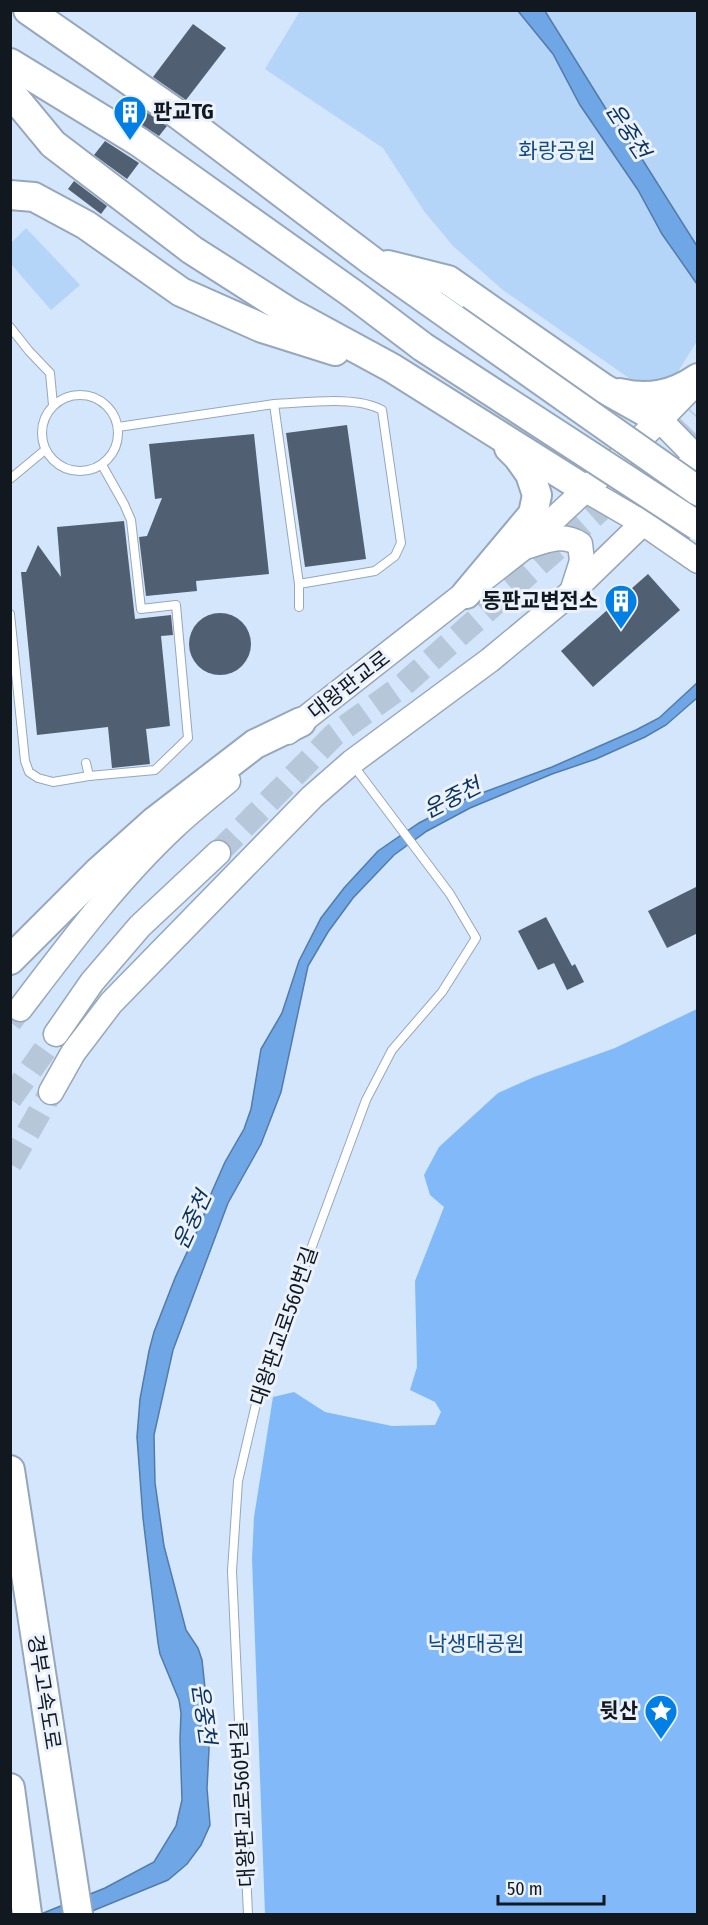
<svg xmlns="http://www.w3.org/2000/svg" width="708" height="1925" font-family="'Fira Sans Condensed','Noto Sans KR',sans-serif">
<rect width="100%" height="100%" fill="#d4e6fb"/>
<g fill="#b4d4f8">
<polygon points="300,11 697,11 697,341 671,383 646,390 503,290 453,246 424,211 383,148 265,69"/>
<polygon points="26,228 80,285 51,310 11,264 11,243"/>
</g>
<polygon fill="#82b9f9" points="697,1009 697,1914 265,1914 252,1559 254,1517 273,1397 294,1392 325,1412 392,1426 435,1425 441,1412 435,1402 410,1390 417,1367 415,1281 444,1207 430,1195 424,1175 439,1147 498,1093 534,1077 615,1048"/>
<g fill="#6fa6e5" stroke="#537baa" stroke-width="1.5">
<polygon points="518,11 545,11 606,109 642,159 697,246 697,284 662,234 638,190 580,105 553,54"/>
<polygon points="697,683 697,698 666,725 645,737 596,759 552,774 470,808 427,831 394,855 353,898 328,932 308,966 281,1092 261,1144 228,1203 173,1350 154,1435 155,1483 164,1546 186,1630 198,1648 202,1660 207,1707 209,1749 207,1788 210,1825 201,1845 187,1864 168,1880 85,1914 41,1914 105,1888 154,1862 176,1826 182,1800 180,1740 181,1713 179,1700 160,1654 158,1643 143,1518 137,1437 140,1399 149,1351 154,1332 175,1278 203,1218 207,1203 225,1162 244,1129 251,1109 261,1049 282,1013 299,961 321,918 344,888 378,851 419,823 463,800 552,767 636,730 659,718"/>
</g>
<g fill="#505f71">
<polygon points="193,24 226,48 186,100 153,77"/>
<polygon points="133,103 167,126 159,136 125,114"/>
<polygon points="105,141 139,163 127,179 94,155"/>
<polygon points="74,181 107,206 101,214 68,189"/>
<polygon points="347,425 366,559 305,567 286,433"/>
<polygon points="254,434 269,574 196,581 197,591 146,596 139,537 147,536 162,498 155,499 149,444"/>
<polygon points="124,521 135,619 171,615 173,635 161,636 170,726 146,729 150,764 112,768 108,727 37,735 21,572 26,572 38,545 61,577 57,527"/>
<polygon points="648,574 680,610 593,687 561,651"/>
<circle cx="220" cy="644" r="31"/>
<polygon points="698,886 698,933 667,948 648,911"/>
<polygon points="546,917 572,966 575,964 584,982 567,990 554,963 538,970 518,931"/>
</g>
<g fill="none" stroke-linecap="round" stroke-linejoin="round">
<g stroke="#b7c7da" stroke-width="24" stroke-dasharray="24 12" stroke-linecap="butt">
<polyline points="218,853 334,735 402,686 663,454 698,417"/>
<polyline points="10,1022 20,1009"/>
<polyline points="10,1099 56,1034"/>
<polyline points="10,1164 51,1092"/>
</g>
<defs>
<g id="service">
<polyline points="10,327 29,351 50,373 53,405"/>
<circle cx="80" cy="433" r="38"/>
<path d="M118,427l156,-23 25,180 76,-13 20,-15 6,-13 -19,-133c-26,-15 -78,-7 -108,-6"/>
<polyline points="10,479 45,450"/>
<polyline points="299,584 299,607"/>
<polyline points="10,614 25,761 29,772 38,778 53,782 89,776 155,770 188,738 176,605 141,609 131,520 124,504 102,465"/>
<polyline points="86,763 89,776"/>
<polyline points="248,1914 232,1571 238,1481 260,1387 366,1100 392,1050 442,992 476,938 450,894 353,765"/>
</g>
<g id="primary">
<polyline points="660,420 698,459"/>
<polyline points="586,490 643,523 698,561"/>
<path d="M529,546c17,-6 34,-13 51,-2l2,17 -9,28"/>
<polyline points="288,732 523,548 660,420 696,383"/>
<path d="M20,1009c48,-63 97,-129 155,-183 17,-16 35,-30 53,-45"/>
<polyline points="56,1034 92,982 140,926 218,853"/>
<polyline points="51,1092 73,1053 111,1003 312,797 352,762 490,660 572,592 643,523 698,454"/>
</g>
<g id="motorway">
<polyline points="28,10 179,115 372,261 454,319"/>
<polyline points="10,63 139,142 353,294 423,347"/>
<polyline points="10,92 53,144 192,250 289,312 392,368 586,490"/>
<polyline points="10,195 34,197 86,225 181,292 262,328 335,351"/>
<polyline points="388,265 448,280 603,388 660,420"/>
<path d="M620,393c29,7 53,2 78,-15"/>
<polyline points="466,594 533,514 537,495 530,474 518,457 509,448"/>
<polyline points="10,960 98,872 155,821 255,744 301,722"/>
<polyline points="10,1470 78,1914"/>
<polyline points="10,1788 27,1914"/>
</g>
</defs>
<use href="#service" stroke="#96a7bb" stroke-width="10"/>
<use href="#primary" stroke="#96a7bb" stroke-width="27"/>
<use href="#motorway" stroke="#96a7bb" stroke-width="32"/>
<use href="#service" stroke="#fff" stroke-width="8"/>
<use href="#primary" stroke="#fff" stroke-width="24"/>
<use href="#motorway" stroke="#fff" stroke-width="28"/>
<defs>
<g id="motorway-bridge">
<polyline points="454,319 698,491"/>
<polyline points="423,347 698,526"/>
</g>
</defs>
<use href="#motorway-bridge" stroke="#96a7bb" stroke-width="32" stroke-linecap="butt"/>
<use href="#motorway-bridge" stroke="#fff" stroke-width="28"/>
</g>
<defs>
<symbol id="building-pin" viewBox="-11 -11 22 30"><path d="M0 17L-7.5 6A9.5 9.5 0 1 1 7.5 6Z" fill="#027fe5" stroke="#ebf2fb"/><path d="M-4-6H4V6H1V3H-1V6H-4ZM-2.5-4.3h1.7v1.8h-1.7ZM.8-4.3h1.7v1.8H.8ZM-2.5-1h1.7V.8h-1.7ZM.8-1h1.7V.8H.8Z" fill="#fff"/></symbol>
<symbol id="sight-pin" viewBox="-11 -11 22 30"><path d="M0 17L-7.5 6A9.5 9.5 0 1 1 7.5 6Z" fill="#027fe5" stroke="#ebf2fb"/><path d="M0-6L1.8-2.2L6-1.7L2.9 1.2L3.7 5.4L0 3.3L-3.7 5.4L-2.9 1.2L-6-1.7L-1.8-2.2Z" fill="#fff"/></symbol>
</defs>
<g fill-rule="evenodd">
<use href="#building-pin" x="111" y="93" width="38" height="52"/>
<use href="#building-pin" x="602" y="582" width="38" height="52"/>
<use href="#sight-pin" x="642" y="1692" width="38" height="52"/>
</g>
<g text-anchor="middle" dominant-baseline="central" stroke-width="6" stroke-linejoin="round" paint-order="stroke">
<g font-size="21" font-weight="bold" fill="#11181f" stroke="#ebf2fb" text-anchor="end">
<text x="153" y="112" text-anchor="start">판교TG</text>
<text x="598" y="601">동판교변전소</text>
<text x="638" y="1711">뒷산</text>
</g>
<g font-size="21" fill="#104a83" stroke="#ebf2fb">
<text x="557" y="151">화랑공원</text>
<text x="476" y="1644">낙생대공원</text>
</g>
<g font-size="21" fill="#11181f" stroke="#ebf2fb">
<text transform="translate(349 685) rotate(-38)">대왕판교로</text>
<text transform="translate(284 1326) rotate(-71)">대왕판교로560번길</text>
<text transform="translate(44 1692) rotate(81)">경부고속도로</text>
<text transform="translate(243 1804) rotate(-93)">대왕판교로560번길</text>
</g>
<g font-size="22" font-style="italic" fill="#093159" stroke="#ebf2fb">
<text transform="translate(628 131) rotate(57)">운중천</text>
<text transform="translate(452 798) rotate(-27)">운중천</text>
<text transform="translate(192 1220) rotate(-65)">운중천</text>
<text transform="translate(204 1714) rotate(82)">운중천</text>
</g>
</g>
<rect width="708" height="1925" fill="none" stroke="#11181f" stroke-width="24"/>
<path d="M498 1895v9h106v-9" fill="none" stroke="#11181f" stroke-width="3"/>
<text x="507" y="1895" font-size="18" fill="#11181f" stroke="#ebf2fb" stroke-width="4.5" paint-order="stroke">50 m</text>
</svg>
